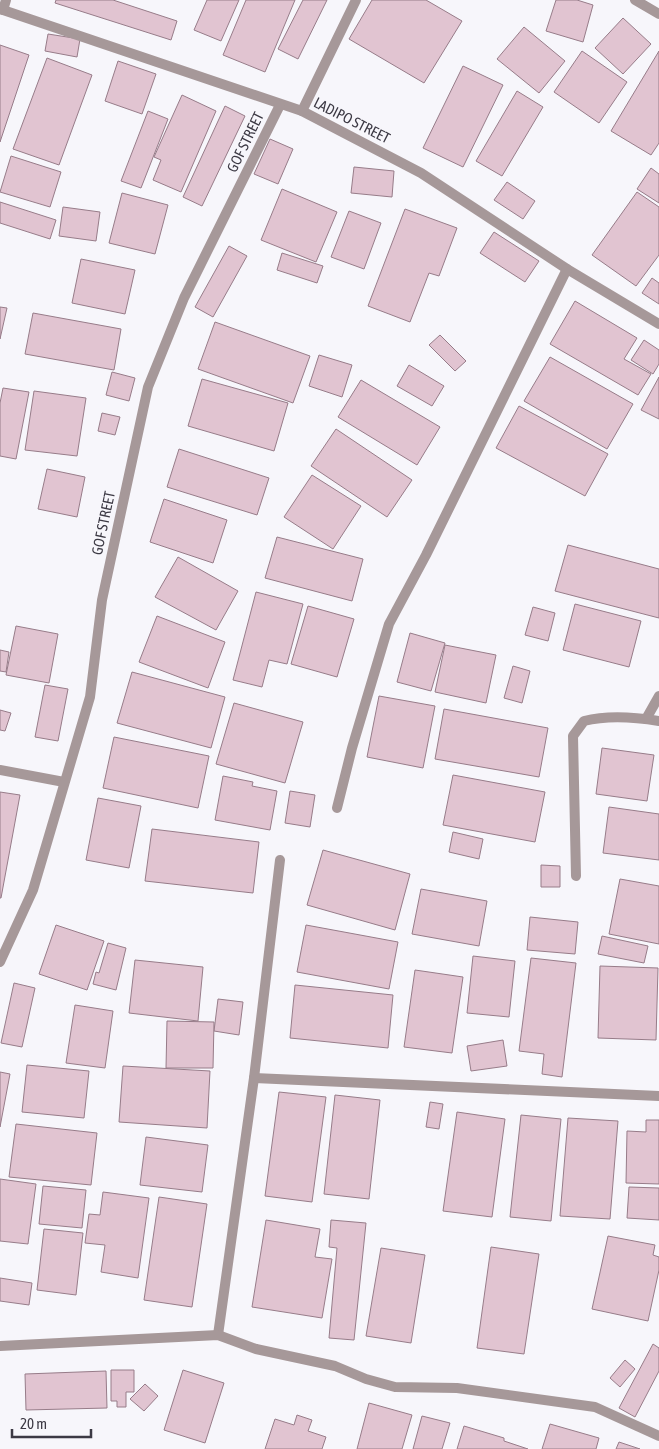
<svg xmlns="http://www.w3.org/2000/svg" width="659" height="1449" font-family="'Asap Condensed',sans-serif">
<rect width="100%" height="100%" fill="#f7f6fb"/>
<g fill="#e1c4d1" stroke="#977c89">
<polygon points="56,0 113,0 177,21 171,40 55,3"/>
<polygon points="207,0 239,0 221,41 194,30"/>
<polygon points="246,0 295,0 265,72 223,55"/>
<polygon points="303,0 327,0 298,59 278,49"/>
<polygon points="372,0 426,0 462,21 424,83 349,39"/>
<polygon points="556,0 577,0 593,5 583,42 546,31"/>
<polygon points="623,18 651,44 623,74 595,48"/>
<polygon points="524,27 565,61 539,93 497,59"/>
<polygon points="48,34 80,39 77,57 45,51"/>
<polygon points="0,45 29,55 0,142"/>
<polygon points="582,51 627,82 599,123 554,92"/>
<polygon points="659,51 659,143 651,155 611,131"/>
<polygon points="47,58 92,75 59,165 13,149"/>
<polygon points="118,61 156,74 142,114 105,101"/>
<polygon points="463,66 503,85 463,167 423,148"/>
<polygon points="517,91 543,107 502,176 476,161"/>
<polygon points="182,95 216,111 181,192 153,180 161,160 154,157"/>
<polygon points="225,106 245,116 202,206 183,197"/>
<polygon points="148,111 168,119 141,188 121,181"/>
<polygon points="270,139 293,149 278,184 254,174"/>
<polygon points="11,156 61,172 50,207 0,192"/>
<polygon points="354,167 394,171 392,197 351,193"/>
<polygon points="651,168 659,174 659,203 637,189"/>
<polygon points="507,182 535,201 523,219 494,200"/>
<polygon points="282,189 337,212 316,262 261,240"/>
<polygon points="637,192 659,207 659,255 636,286 592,255"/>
<polygon points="122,193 168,205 155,254 109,243"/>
<polygon points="0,202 56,220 50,239 0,223"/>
<polygon points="63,207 100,212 96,241 59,236"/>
<polygon points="405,209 457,228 439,276 429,273 410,322 368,306"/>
<polygon points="349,211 381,223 364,269 331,257"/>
<polygon points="494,232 539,261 525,282 480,253"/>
<polygon points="229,246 247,256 213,317 195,307"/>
<polygon points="282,253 323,266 317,283 277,270"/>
<polygon points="81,259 135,270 125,314 72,303"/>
<polygon points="652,278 659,283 659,304 642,293"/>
<polygon points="575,301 637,338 624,359 651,374 638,395 550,344"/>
<polygon points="0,307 7,308 0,339"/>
<polygon points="33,313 121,329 114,370 25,354"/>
<polygon points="215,322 310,356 293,403 198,369"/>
<polygon points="440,335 466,361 455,371 429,345"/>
<polygon points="644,340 659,350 659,364 653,374 631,360"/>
<polygon points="319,355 352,365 342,397 309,386"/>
<polygon points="550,357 633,404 607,449 524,401"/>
<polygon points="409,365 444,386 432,406 397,386"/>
<polygon points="112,372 135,378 129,401 106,395"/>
<polygon points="659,377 659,419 641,410"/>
<polygon points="202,379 288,403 274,451 188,426"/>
<polygon points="361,380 440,427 417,465 338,417"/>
<polygon points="3,388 29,392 16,459 0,456 0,403"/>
<polygon points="34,391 86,398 77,456 25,450"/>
<polygon points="519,406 608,454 585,496 496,448"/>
<polygon points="102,413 120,417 115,435 98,431"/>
<polygon points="336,429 412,480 387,517 311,466"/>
<polygon points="179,449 269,478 257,515 167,487"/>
<polygon points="47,469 85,477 77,517 38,509"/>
<polygon points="312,475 361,506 333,549 284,517"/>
<polygon points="164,499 227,520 213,563 150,542"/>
<polygon points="277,537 363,559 352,601 265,578"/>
<polygon points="568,545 659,569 659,618 555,591"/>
<polygon points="178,557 238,591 216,630 155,597"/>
<polygon points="256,592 303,604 287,664 269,660 262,687 233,680"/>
<polygon points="575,604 641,621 629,667 563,650"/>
<polygon points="308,606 354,619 337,677 291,664"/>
<polygon points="533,607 555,613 548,641 525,635"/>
<polygon points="157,616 225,642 208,688 139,662"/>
<polygon points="16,626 58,634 49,683 6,675"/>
<polygon points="410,633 445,643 431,691 397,682"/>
<polygon points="445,645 496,655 486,703 435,692"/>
<polygon points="0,650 9,652 6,672 0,671"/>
<polygon points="513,666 530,671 522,703 504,698"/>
<polygon points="132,672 225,697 211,748 117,723"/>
<polygon points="45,685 68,689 58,741 35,737"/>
<polygon points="379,696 435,706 423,768 367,757"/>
<polygon points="234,703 303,722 285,783 216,764"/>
<polygon points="444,709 548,728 539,777 435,759"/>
<polygon points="0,710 11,713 5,731 0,730"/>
<polygon points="114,737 209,756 198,808 103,788"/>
<polygon points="602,748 654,755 647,801 596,794"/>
<polygon points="453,775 545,792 535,842 443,825"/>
<polygon points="223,776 253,782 252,786 277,791 270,830 215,820"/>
<polygon points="290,791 315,795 310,827 285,823"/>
<polygon points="0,792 20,795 1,898 0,898"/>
<polygon points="98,798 141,806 129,868 86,860"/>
<polygon points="609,807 659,814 659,860 603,853"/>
<polygon points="152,829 259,842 253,893 145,881"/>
<polygon points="453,832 483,839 479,859 449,852"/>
<polygon points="323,850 410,874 395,930 307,905"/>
<polygon points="541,865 560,866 560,887 541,887"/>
<polygon points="620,879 659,886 659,944 609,934"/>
<polygon points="421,889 487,901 479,946 412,934"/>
<polygon points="530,917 578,922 575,954 527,950"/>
<polygon points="56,925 104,941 87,990 39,974"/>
<polygon points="306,925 398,942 389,989 297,972"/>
<polygon points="602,936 648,946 644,963 598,954"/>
<polygon points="108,943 126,948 116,990 93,984 96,972 99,973"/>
<polygon points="473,956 515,961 509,1017 467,1013"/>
<polygon points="531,958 576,963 562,1077 542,1074 544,1054 519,1051"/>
<polygon points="135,960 203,967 198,1021 129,1013"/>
<polygon points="600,966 658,968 656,1040 598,1038"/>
<polygon points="415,970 463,977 452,1053 404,1047"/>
<polygon points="14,983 35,988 22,1047 1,1043"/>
<polygon points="295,985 393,995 388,1048 290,1038"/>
<polygon points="218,999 243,1002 239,1035 214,1031"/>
<polygon points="75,1005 113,1011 105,1068 66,1063"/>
<polygon points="167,1021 214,1022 213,1068 166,1068"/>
<polygon points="503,1040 507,1066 471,1071 467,1046"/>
<polygon points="27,1065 89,1071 84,1118 22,1112"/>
<polygon points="123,1066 210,1071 207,1128 119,1122"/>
<polygon points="0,1072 10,1074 0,1127"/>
<polygon points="279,1092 326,1097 312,1202 265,1196"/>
<polygon points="335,1095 380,1100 369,1199 324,1194"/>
<polygon points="430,1102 443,1104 439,1129 426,1127"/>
<polygon points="457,1112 505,1119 492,1217 443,1211"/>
<polygon points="521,1115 561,1119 551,1221 510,1217"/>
<polygon points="568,1118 618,1121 610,1219 560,1216"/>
<polygon points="646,1120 659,1120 659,1184 626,1183 627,1131 646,1132"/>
<polygon points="16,1124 97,1133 91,1185 9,1177"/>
<polygon points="146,1137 208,1145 202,1192 140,1185"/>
<polygon points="0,1179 36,1184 28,1244 0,1241"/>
<polygon points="43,1186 86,1190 82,1228 39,1224"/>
<polygon points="629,1187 659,1188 659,1220 627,1218"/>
<polygon points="103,1192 149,1198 138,1278 101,1272 105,1245 85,1243 89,1214 100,1215"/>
<polygon points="159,1197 207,1204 192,1307 144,1300"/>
<polygon points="266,1220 320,1229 315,1257 332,1259 322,1318 252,1307"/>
<polygon points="331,1220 366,1223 354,1340 329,1338 337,1248 329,1247"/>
<polygon points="44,1229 83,1233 76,1295 37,1290"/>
<polygon points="608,1236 655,1245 653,1255 659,1257 659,1270 648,1321 592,1309"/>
<polygon points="491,1247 539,1254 524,1354 477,1348"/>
<polygon points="381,1248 425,1255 411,1343 366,1336"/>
<polygon points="0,1278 32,1283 29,1305 0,1301"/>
<polygon points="653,1344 659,1348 659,1371 635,1417 619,1408"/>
<polygon points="625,1360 635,1369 620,1387 610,1378"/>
<polygon points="111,1370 134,1370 134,1392 126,1392 126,1407 117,1407 117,1401 111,1401"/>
<polygon points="183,1370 224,1383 205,1443 164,1430"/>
<polygon points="106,1371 107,1408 26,1410 25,1374"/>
<polygon points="145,1384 158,1396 144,1411 130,1399"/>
<polygon points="369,1403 412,1415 402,1449 357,1449"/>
<polygon points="297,1415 312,1420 308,1431 326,1437 322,1449 265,1449 275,1419 294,1425"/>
<polygon points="422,1416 450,1423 442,1449 413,1449"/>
<polygon points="550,1424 599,1438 596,1449 542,1449"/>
<polygon points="464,1426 504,1438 504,1441 528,1449 457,1449"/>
<polygon points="619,1442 640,1449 616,1449"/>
</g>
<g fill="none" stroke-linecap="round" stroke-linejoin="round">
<g stroke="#a69899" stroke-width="10">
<polyline points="635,0 659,14"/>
<polyline points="0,9 302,111 421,173 567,269 659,324"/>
<polyline points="3,10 6,0"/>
<polyline points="302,111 356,0"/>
<polyline points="646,719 659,696"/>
<polyline points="0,770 64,782"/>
<polyline points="337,808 352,748 389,624 426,555 567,269"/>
<path d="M576,876l-3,-140 11,-15c24,-6 50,-4 75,0"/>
<polyline points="0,962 33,890 90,697 102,600 148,387 184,298 280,105"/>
<polyline points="254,1078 659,1096"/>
<polyline points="218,1335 254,1078 280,860"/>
<polyline points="0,1346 218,1335 256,1349 335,1366 366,1379 395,1387 457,1388 595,1407 659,1436"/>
</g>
</g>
<g text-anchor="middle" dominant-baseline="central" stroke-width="4" stroke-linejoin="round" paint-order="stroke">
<g font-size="15" fill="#3c3944" stroke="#f7f6fb">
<text transform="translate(352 120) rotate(27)">LADIPO STREET</text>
<text transform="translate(245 142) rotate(-64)">GOF STREET</text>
<text transform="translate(103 523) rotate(-78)">GOF STREET</text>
</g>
</g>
<path d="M12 1429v8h79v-8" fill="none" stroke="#3c3944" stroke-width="2.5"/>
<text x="20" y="1429" font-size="15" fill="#3c3944" stroke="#f7f6fb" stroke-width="4" paint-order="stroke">20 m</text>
</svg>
